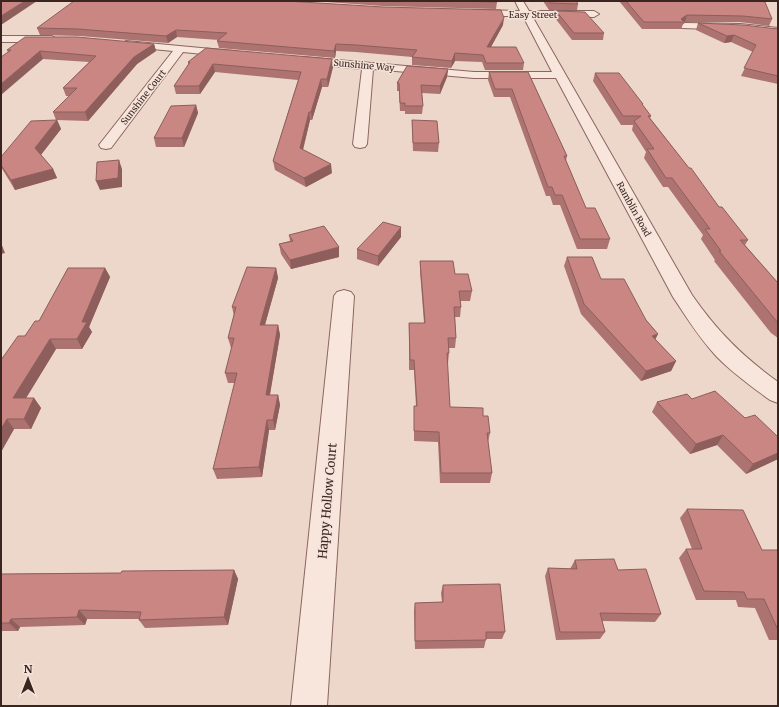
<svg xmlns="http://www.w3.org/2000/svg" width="779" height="707" font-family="Merriweather,serif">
<rect width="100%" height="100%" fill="#edd6ca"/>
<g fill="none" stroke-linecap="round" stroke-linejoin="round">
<defs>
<g id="street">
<path d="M515,1h8l6,10h65l5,3 -5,3 -62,-1 160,279c25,36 50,61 86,87v21l-8,-3c-18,-13 -37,-27 -53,-43 -17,-18 -30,-39 -44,-60l-117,-219h-82l-101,-9 -6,75 -2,3 -5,1 -5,-1 -2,-3 9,-75 -59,-6 -5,-3 5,-3 171,15h78l-29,-56h-50l-5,-3 5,-3 47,1z"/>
<polygon points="685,23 740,24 778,28 778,34 740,30 682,28 680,26"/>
<polygon points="1,36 52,36 57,39 52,42 1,42"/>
<polygon points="126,41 233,51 238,54 233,57 183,52 111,148 106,149 101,148 99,145 173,51 122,46 121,44"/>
<polygon points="344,290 351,292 354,296 327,706 291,706 334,296 337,292"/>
</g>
</defs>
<use href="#street" stroke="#89665f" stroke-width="2"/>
<use href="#street" fill="#f8e6dd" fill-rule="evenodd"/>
</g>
<g fill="#ad7370">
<polygon points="312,1 496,1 497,2 496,9 383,6"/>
<polygon points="543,1 576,1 578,4 577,10 549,10"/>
<polygon points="619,1 761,1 772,19 769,26 740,22 684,22 681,29 642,29"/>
<polygon points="556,11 604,33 603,40 572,40 555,18"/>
<polygon points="698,23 778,29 778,84 741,76 753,52 731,42 724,43 696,30"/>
<polygon points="503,25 491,47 524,63 523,70 485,70 482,62 455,61 451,68 412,65 412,57 356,52 336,51 335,58 219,48 217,41 219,40 177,37 168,43 80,36 40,35 37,28"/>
<polygon points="154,44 156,51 137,64 88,121 57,120 61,129 41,155 53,169 57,178 15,190 1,167 1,157 56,120 53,112 69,96 66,96 63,88 89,62 43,59 8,52 7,50"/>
<polygon points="188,62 333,67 328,87 322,87 312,120 310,120 303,150 332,173 306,187 275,170 273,161 298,80 215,72 200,94 176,94 174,86 188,65"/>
<polygon points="448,69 447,77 440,94 422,93 423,106 422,114 405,114 405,111 400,111 399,91 397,91 397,83"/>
<polygon points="489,72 528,72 567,156 566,161 586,208 610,239 607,249 577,249 560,205 553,205 550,196 546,196 510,97 494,97 488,80"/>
<polygon points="595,73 643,104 643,106 651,116 650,118 719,207 748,240 745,245 778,283 778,338 771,333 714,261 715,260 701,239 703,235 668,187 663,187 644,158 646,152 632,130 633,125 621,125 593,81"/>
<polygon points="196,105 198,113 184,147 156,147 154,138 161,125"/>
<polygon points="412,120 439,143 438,152 413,151"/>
<polygon points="289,235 339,257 291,269 281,254 279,244 290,241"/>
<polygon points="401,237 378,266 357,259 357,249"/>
<polygon points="567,257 646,320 658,334 655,339 676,361 671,371 641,381 581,314 564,266"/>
<polygon points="420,261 455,274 472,291 470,301 460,301 461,307 460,317 455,317 456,338 455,348 449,348 449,353 448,363 447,363 450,407 483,416 490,433 488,442 492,473 490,483 440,483 438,442 414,441 414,406 416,406 414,370 409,370 409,323 424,323 420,271"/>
<polygon points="105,268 110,277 89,327 92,332 82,349 56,349 26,398 34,398 41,408 31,429 14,429 1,452 1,360 39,321"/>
<polygon points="276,268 278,278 265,325 278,325 280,335 270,395 278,395 280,405 275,430 269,430 262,477 217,479 213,469 235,383 228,383 225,373 232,348 231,348 228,338 234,316 232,307"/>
<polygon points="692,399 745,418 778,437 778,459 746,474 717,445 690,454 652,412 657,402"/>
<polygon points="687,509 762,550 778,550 778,640 769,640 755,608 738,607 736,600 696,600 679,558 686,549 692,549 680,518"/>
<polygon points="575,560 618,570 661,614 655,622 602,621 605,632 600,639 556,640 545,576 548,568 570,569"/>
<polygon points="234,570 238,579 228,625 145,628 139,620 139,619 87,619 85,625 20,627 18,631 1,631 1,574 121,573"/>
<polygon points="443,585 505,632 502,639 486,639 484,648 415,649 414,611 415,603 442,602 441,593"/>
</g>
<g fill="#8d5e5b">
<polygon points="25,1 37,1 1,25 1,16"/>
<polygon points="687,15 685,22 684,22 681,19"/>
<polygon points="504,18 503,25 487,54 487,47"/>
<polygon points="176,30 177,37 168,43 166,36"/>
<polygon points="734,35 731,42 724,43 727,36"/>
<polygon points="154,44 156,51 137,64 88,121 85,112 134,57"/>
<polygon points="336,44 336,51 335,58 334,51"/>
<polygon points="40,51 43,59 1,95 1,84"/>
<polygon points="455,53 455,61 451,68 452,61"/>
<polygon points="332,59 333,67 328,87 327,79"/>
<polygon points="213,64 215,72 200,94 199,86"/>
<polygon points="448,69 447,77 440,94 440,86"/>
<polygon points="321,79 322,87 312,120 311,112"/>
<polygon points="196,105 198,113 184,147 182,138"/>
<polygon points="309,112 310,120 301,157 300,148"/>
<polygon points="57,120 61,129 39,157 35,148"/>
<polygon points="119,160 122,169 122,187 100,190 96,181"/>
<polygon points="331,164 332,173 306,187 304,178"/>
<polygon points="53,169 57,178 15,190 11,180"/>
<polygon points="401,227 401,237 378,266 378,256"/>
<polygon points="1,243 5,253 1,254"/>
<polygon points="339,247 339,257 291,269 290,260"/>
<polygon points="105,268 110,277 89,327 92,332 82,349 77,339 82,322"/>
<polygon points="276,268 278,278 262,335 260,325"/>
<polygon points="278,325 280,335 268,405 266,395"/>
<polygon points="658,334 653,344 652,336"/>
<polygon points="50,339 56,349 20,408 13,398"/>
<polygon points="676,361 671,371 641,381 646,371"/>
<polygon points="278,395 280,405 275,430 273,420"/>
<polygon points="34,398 41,408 31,429 24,419"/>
<polygon points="7,419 14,429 1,452 1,429"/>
<polygon points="267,420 269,430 262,477 259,467"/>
<polygon points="723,435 717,445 690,454 696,444"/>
<polygon points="778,453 778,459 746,474 753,464"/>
<polygon points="234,570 238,579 228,625 224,617"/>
<polygon points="79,610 87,619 85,625 77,617"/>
<polygon points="11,619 20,627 18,631 9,623"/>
</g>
<g fill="#c98682" stroke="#8d5e5b">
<polygon points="1,1 25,1 1,16"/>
<polygon points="74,1 286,1 383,7 501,10 504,18 487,47 516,47 524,63 486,63 483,55 455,53 452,61 412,57 417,50 356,45 336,44 334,51 217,41 227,33 176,30 166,36 78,29 37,28"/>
<polygon points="449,1 496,1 497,2"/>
<polygon points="549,1 576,1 578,4 550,3"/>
<polygon points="626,1 761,1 765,2 772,19 743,16 687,15 681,19 684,22 644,22"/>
<polygon points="556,11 585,12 604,33 574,33"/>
<polygon points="698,23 743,25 778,29 778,76 744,68 756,45 734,35 727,36"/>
<polygon points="25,37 77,37 154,44 134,57 85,112 53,112 77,88 63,88 96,56 40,51 1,84 1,57 11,50 7,50"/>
<polygon points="206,48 332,59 327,79 321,79 311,112 309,112 300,148 331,164 304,178 273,161 301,72 213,64 199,86 174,86 190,62 188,62"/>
<polygon points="407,66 448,69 440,86 421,85 423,106 405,106 405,103 400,103 399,83 397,83"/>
<polygon points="489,72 528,72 567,156 564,156 586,208 595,208 610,239 580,239 562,195 555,195 552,187 548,187 512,89 495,89"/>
<polygon points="595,73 619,73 643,104 642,104 651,116 648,116 689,168 691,168 719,207 722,207 748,240 740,240 778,283 778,323 719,251 721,251 705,229 710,229 672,178 666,178 647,149 654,149 634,121 641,116 623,116"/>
<polygon points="196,105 182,138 154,138 171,106"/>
<polygon points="57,120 35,148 53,169 11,180 1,165 1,157 31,121"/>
<polygon points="412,120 437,121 439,143 413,143"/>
<polygon points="119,160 118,178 96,181 97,162"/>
<polygon points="383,222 401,227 378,256 357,249"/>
<polygon points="324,226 339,247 290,260 279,244 293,241 289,235"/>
<polygon points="567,257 592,257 601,279 624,279 646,320 658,334 652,336 676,361 646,371 584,304"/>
<polygon points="420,261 453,261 455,274 468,274 472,291 459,291 461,307 454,307 456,338 448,338 449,353 447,353 450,407 483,408 483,416 488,416 490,433 487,433 492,473 441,473 439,432 414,431 414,406 417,406 414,360 410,360 409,323 425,323"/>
<polygon points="247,267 276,268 260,325 278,325 266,395 278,395 273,420 267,420 259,467 213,469 237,373 225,373 234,338 228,338 236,307 232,307"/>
<polygon points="68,268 105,268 82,322 87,322 77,339 50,339 13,398 34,398 24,419 7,419 1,429 1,360 18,336 25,336 35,321 39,321"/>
<polygon points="715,391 745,418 755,415 778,437 778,453 753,464 723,435 696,444 657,402 687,394 692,399"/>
<polygon points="687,509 743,510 762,550 778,550 778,630 764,599 747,599 744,592 704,591 686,549 702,549"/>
<polygon points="614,559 618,570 646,569 661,614 600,613 605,632 560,632 548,568 577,569 575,560"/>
<polygon points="234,570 224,617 139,620 141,612 79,610 77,617 11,619 9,623 1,623 1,574 121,573 122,571"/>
<polygon points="500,584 505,632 486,632 486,640 415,641 415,603 443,602 443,585"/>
</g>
<g text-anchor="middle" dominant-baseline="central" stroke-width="3" stroke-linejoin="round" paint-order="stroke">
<g font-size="9" fill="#3a2521" stroke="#f5e3d9">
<text x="533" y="14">Easy Street</text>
<text transform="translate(364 65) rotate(5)">Sunshine Way</text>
<text transform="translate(143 97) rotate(-52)">Sunshine Court</text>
<text transform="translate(634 209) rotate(61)">Ramblin Road</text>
</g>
<g font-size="12" fill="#3a2521" stroke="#f5e3d9">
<text transform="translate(327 501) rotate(-85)">Happy Hollow Court</text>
</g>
</g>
<rect width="779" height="707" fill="none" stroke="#3a2521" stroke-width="4"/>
<g transform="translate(28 679)" stroke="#f5e3d9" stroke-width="3" paint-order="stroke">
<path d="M0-3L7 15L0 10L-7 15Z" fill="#3a2521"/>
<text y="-6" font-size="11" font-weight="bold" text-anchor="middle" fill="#3a2521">N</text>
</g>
</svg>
